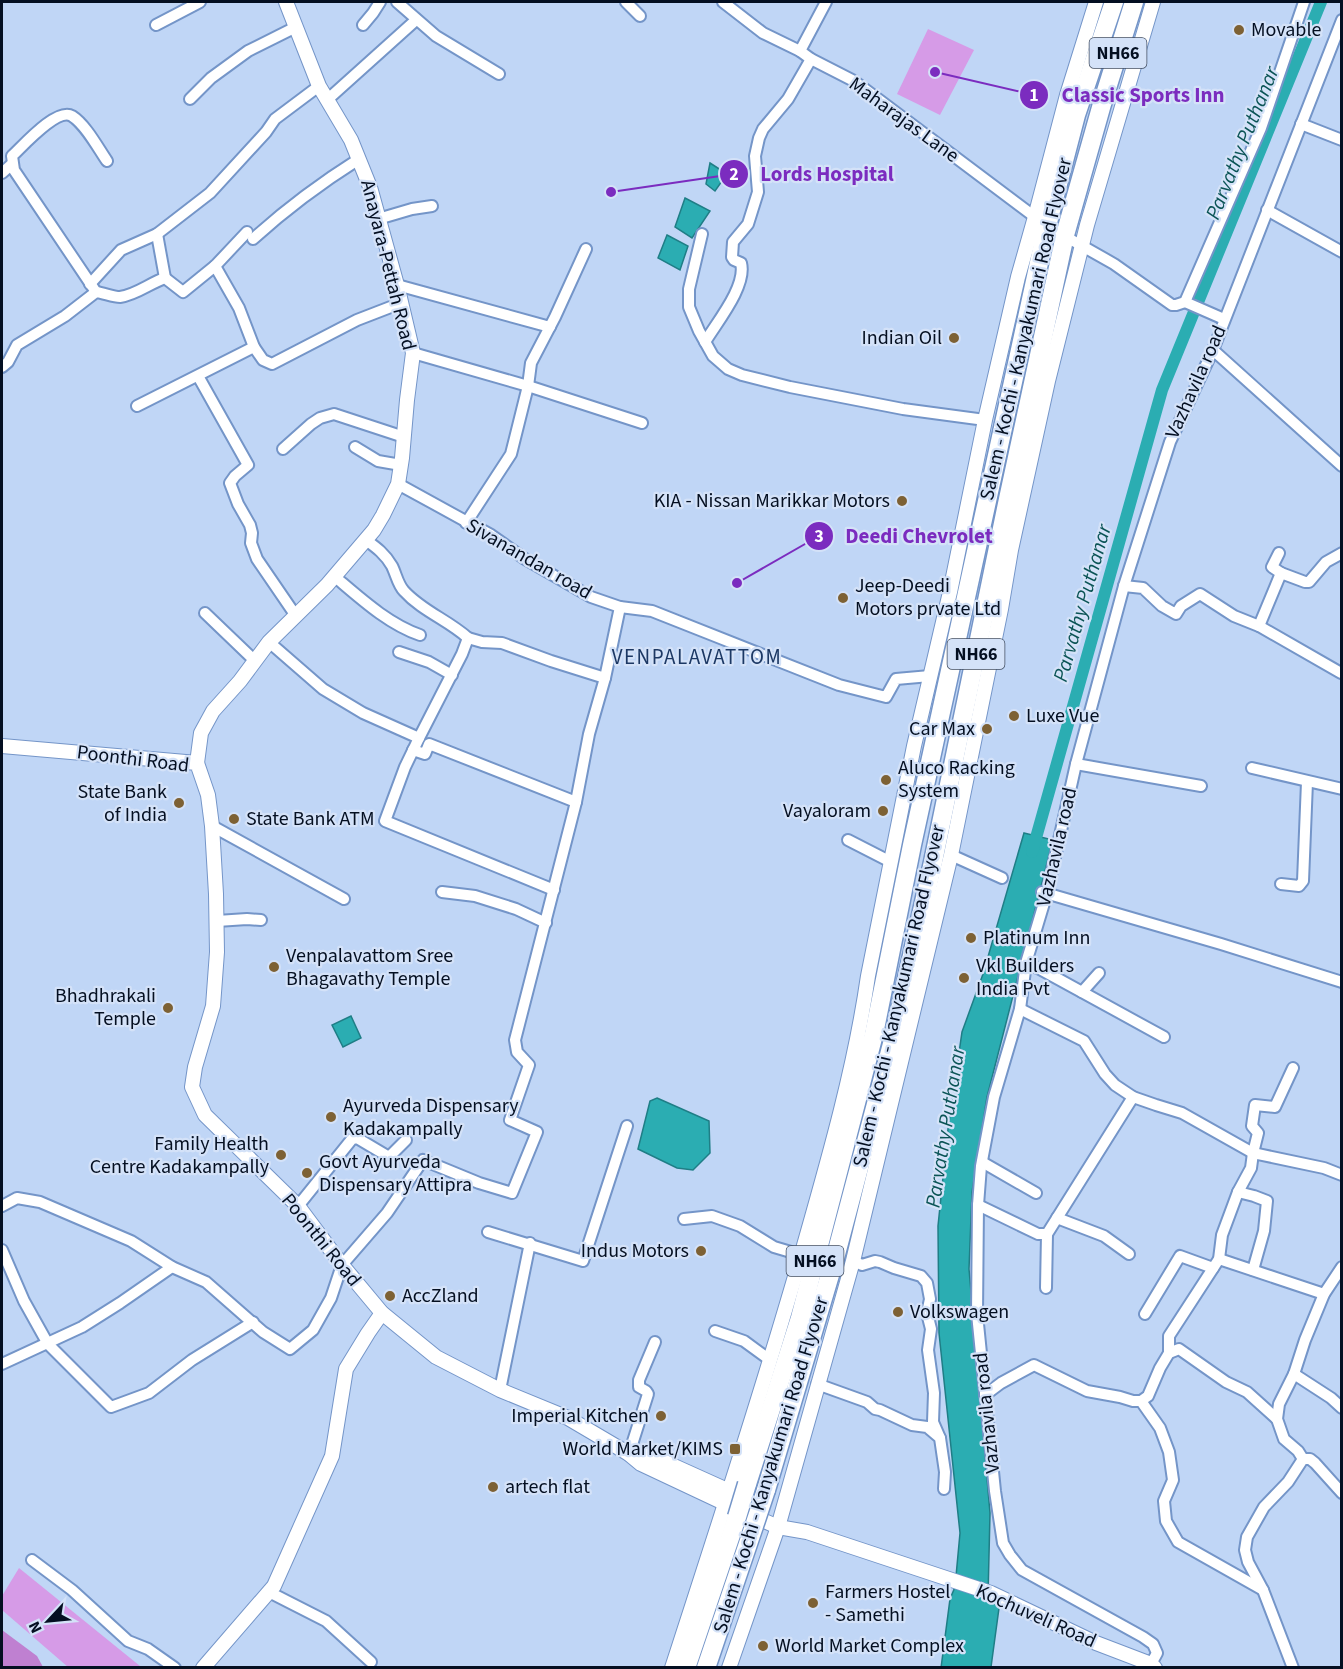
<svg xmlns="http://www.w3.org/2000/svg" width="1343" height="1669" font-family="'Source Sans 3',sans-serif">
<rect width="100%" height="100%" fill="#c0d6f6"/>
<g fill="#d69be7">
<polygon points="928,29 974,50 940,115 897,94"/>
<polygon points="19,1568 140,1666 139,1667 68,1667 2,1610 2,1596"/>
</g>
<polygon fill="#bf80d1" points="2,1630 37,1656 43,1667 2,1667"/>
<g fill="#2badb2" stroke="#1f7e86" stroke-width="1.5">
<polygon points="710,163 727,174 715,191 706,184"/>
<polygon points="685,198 710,211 692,238 675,227"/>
<polygon points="667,235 688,246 680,270 658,258"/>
<polygon points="1024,833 1053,840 987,1097 972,1192 969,1269 990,1513 988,1597 999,1608 991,1667 941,1668 950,1599 955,1587 960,1533 939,1333 938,1226 948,1129 962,1032 983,974"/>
<polygon points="351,1016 361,1038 343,1047 332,1025"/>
<polygon points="657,1098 709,1121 710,1153 693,1170 677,1168 638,1149 650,1101"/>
</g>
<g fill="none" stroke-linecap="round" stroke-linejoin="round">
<polyline stroke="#2badb2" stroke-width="12" points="1032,852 1162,390 1321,2"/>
<defs>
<g id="street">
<polyline points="397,2 436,36 499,74"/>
<polyline points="626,2 640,16"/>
<polyline points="723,2 763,33 800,51 811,59 854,81 1047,226 1114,264 1172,305 1176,305 1185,302 1261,128 1304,2"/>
<polyline points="156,25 200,2"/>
<polyline points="363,25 373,13 380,2"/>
<polyline points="800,51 826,2"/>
<polyline points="190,99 211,78 248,51 296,27"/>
<polyline points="327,100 416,20"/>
<polyline points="1301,124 1342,140"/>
<polyline points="2,173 12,164"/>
<polyline points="1267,210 1342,252"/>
<polyline points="378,219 412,209 432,206"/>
<polyline points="157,234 165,278"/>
<polyline points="702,234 689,289 689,307 699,331 713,356 728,369 742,375 790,387 903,409 985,420"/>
<path d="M253,239c33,-30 68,-56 106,-80"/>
<polyline points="215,266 247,232"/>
<polyline points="90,284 121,250 157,234 210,193 266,132 275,119 319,86"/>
<polyline points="397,285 550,327"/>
<path d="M94,289l-80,-119 -2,-14c11,-10 45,-49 60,-40 14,9 26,32 35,45"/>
<polyline points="1185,302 1224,319"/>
<path d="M705,342c12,-20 42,-56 36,-79l-7,-3 -2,-3 1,-15 15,-18 10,-32 -3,-36 4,-18 4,-9 25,-30 23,-40"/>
<polyline points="1213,350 1342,466"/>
<polyline points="413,353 528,386 642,423"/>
<path d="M2,367l6,-5 9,-17 48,-29 31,-24c8,1 17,5 24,5 16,-2 30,-14 45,-19l18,14 32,-26 24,42 15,39 9,13 9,4 85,-44 44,-17"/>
<polyline points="198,376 248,465 235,476 230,483 238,504 250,525 252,533 251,543 257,559 296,616"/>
<polyline points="137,406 254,347"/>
<polyline points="355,447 378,461 401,465"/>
<polyline points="283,449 311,424 320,418 334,414 404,437"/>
<polyline points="398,484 491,535 525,559 591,597 620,607 652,611 839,685 886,697 896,679 930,676"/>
<polyline points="466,523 511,454 528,386 531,363 555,317 586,249"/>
<path d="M366,540c11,8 19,14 26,26 4,8 6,19 12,25 18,20 44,29 64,47l-6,16 -43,84"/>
<polyline points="1281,573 1305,582 1309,582 1326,562 1342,553"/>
<path d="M334,576c26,22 54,48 86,59"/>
<polyline points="1124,586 1143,588 1162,606 1176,614 1181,606 1200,594 1234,616 1259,626 1281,573 1272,567 1279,553"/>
<polyline points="205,613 255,661"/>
<polyline points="1259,626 1341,673"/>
<polyline points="468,638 482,642 502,643 551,661 605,678"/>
<polyline points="269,642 323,689 363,713 419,738 405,767 385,821 554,890"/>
<polyline points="399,652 429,662 452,675"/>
<polyline points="413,750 425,754 429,744 576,802"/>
<polyline points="1076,764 1201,786"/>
<polyline points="1252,768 1342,789"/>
<polyline points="212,826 344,899"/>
<polyline points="848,840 891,862"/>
<polyline points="951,855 1002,878"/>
<polyline points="1281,884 1299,886 1303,881 1307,782"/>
<polyline points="442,892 475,896 516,909 546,923"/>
<polyline points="1042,892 1221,944 1342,982"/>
<polyline points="217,921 247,919 261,920"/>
<polyline points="1026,963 1040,969 1164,1037"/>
<polyline points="1082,992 1099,973"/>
<polyline points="1020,1009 1084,1041 1105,1074 1115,1085 1133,1097 1156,1105 1182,1113 1253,1153 1324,1168 1342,1175"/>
<polyline points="982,1162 1036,1193"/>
<polyline points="1238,1192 1254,1196 1267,1201 1264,1231 1253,1270"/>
<polyline points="978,1205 1038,1234 1047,1234 1133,1097"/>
<polyline points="2,1206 17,1198 40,1202 131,1241 172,1267 206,1282 263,1332 290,1349 313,1330 331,1298 342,1265 387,1213 423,1160 479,1183 512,1193 537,1132 510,1120 529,1065 517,1052 515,1040 576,802 589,734 605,678 620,607"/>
<polyline points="298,1206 352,1139 357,1138 389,1157 406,1140"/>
<polyline points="1057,1218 1104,1236 1129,1254"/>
<polyline points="684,1219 712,1216 740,1226 774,1247 801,1255"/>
<polyline points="488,1232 583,1261 627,1126"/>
<polyline points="2,1250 24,1301 48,1344 111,1407 149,1393 192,1360 253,1322"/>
<polyline points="1219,1259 1324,1294"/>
<polyline points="853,1261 862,1265 875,1261 880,1262 894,1268 921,1276 927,1283 930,1299 927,1313 931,1329 928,1350 934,1393 933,1422 940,1438"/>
<polyline points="1046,1288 1047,1234"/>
<polyline points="1145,1314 1180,1256 1213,1268"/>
<polyline points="715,1331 744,1341 770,1360"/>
<polyline points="1169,1353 1169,1336 1219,1259 1222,1235 1238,1192 1251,1168 1253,1153 1258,1133 1252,1126 1255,1105 1275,1107 1293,1068"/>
<polyline points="2,1364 82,1327 120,1303 172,1267"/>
<polyline points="1294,1374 1331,1398 1342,1408"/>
<polyline points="817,1384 867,1402 875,1409 880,1410 912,1425 927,1427 940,1438 945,1472 944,1489"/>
<polyline points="500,1390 530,1243"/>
<polyline points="985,1395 1001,1383 1034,1365 1087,1391 1120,1397 1133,1401 1141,1401 1148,1396 1160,1368 1169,1353 1179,1349 1226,1382 1247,1392 1277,1419"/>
<polyline points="1141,1401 1160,1428 1169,1452 1173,1480 1164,1501 1166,1521 1178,1542 1263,1590"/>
<polyline points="629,1454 648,1394 646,1391 639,1387 639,1380 655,1342"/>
<polyline points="1303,1459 1310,1459 1315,1463 1342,1493"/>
<polyline points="32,1560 72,1590 128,1641 148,1649 175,1668"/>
<polyline points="269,1592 326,1621 371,1662"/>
<polyline points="1151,1664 1157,1653 1153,1644 1143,1637 1022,1570 1010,1555 1003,1543 995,1491 977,1314 978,1205 981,1166 994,1097 1020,1009 1026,963 1047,893 1076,764 1124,586 1170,442 1213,350 1342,20"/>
<polyline points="1293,1668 1263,1590 1248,1562 1245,1550 1247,1537 1264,1507 1288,1482 1303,1459 1298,1451 1284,1439 1277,1419 1279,1404 1294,1374 1305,1340 1324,1294 1342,1267"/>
</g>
<g id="secondary">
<polyline points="2,746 197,763 208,795 212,826 216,894 217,952 213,1006 195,1067 192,1087 205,1115 298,1206 342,1265 382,1313 436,1357 500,1390 568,1418 629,1454 641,1464 726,1504 778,1527 807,1532 991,1593 1096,1643 1151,1664 1155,1668"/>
<polyline points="197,763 201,733 213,711 240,681 269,642 327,585 374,530 383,515 398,484 402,458 407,400 413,353 397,285 370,187 351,140 319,86 286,2"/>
<polyline points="629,1454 645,1453 736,1494"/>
<polyline points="203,1668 274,1586 332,1456 346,1369 368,1333 382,1313"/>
<path d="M672,1668c46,-142 92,-283 133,-426 25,-88 50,-176 63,-266l46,-230 36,-154 35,-172 33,-143 17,-60 32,-122 29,-93"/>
<polyline points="729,1668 778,1527 853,1261 951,855 1001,609 1011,550 1048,381 1087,225 1153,2"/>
</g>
<g id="highway">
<polyline points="747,1484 800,1318 874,1034 912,845 1047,226 1076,115 1114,2"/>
<polyline points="766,1490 835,1258 893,1040 933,862 1008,499 1065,235 1102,104 1134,2"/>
<polyline points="686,1668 737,1517"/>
<polyline points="706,1668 754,1526"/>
</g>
</defs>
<use href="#street" stroke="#7495c8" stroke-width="14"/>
<use href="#secondary" stroke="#7495c8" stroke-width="16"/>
<use href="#highway" stroke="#7495c8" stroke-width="21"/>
<use href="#street" stroke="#fff" stroke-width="10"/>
<use href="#secondary" stroke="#fff" stroke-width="14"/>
<use href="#highway" stroke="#fff" stroke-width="18"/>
<defs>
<g id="highway-bridge">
<polyline points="737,1517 747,1484"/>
<polyline points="754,1526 766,1490"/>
</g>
</defs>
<use href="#highway-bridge" stroke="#7495c8" stroke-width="21" stroke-linecap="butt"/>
<use href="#highway-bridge" stroke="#fff" stroke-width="18"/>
</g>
<g fill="#7d6134" stroke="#d4e2f8" stroke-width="2">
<circle cx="1239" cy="30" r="6"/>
<circle cx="954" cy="338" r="6"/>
<circle cx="902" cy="501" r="6"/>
<circle cx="843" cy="598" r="6"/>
<circle cx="1014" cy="716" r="6"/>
<circle cx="987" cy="729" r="6"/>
<circle cx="886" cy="780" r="6"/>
<circle cx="179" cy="803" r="6"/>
<circle cx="883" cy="811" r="6"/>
<circle cx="234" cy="819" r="6"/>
<circle cx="971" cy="938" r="6"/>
<circle cx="274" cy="967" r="6"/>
<circle cx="964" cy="978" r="6"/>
<circle cx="168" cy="1008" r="6"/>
<circle cx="331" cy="1117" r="6"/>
<circle cx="281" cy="1155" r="6"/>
<circle cx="307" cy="1173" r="6"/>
<circle cx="701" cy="1251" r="6"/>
<circle cx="390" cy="1296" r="6"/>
<circle cx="898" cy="1312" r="6"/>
<circle cx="661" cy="1416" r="6"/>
<rect x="729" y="1443" width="12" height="12" rx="3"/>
<circle cx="493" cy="1487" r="6"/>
<circle cx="813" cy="1603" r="6"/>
<circle cx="763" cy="1646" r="6"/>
</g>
<g text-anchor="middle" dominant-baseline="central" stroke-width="4.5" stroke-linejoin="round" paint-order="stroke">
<g fill="#d4e2f8" stroke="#424e62" stroke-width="1.5">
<rect x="1089.5" y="38" width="57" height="30" rx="4.5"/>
<rect x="947.5" y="639" width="57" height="30" rx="4.5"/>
<rect x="786.5" y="1246" width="57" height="30" rx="4.5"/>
</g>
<g font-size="18" font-weight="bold" fill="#040f21">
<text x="1118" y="53">NH66</text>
<text x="976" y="654">NH66</text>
<text x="815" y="1261">NH66</text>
</g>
<g font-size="20" fill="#040f21" stroke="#d4e2f8" text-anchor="start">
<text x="1251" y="30">Movable</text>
<text x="942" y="338" text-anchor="end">Indian Oil</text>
<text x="890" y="501" text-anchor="end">KIA - Nissan Marikkar Motors</text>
<text x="855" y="586">Jeep-Deedi<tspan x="855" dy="23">Motors prvate Ltd</tspan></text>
<text x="1026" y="716">Luxe Vue</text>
<text x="975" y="729" text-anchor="end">Car Max</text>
<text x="898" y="768">Aluco Racking<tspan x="898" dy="23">System</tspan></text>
<text x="167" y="792" text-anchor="end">State Bank<tspan x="167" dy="23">of India</tspan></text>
<text x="871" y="811" text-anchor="end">Vayaloram</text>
<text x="246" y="819">State Bank ATM</text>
<text x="983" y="938">Platinum Inn</text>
<text x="286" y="956">Venpalavattom Sree<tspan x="286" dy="23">Bhagavathy Temple</tspan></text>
<text x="976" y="966">Vkl Builders<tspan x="976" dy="23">India Pvt</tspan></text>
<text x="156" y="996" text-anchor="end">Bhadhrakali<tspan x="156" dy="23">Temple</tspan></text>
<text x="343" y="1106">Ayurveda Dispensary<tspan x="343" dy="23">Kadakampally</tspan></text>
<text x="269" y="1144" text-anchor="end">Family Health<tspan x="269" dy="23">Centre Kadakampally</tspan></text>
<text x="319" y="1162">Govt Ayurveda<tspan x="319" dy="23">Dispensary Attipra</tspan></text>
<text x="689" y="1251" text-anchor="end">Indus Motors</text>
<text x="402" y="1296">AccZland</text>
<text x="910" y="1312">Volkswagen</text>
<text x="649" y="1416" text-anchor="end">Imperial Kitchen</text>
<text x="723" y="1449" text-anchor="end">World Market/KIMS</text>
<text x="505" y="1487">artech flat</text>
<text x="825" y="1592">Farmers Hostel<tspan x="825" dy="23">- Samethi</tspan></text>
<text x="775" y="1646">World Market Complex</text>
</g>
<g font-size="20" fill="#040f21" stroke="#d4e2f8">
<text transform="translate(904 120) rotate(36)">Maharajas Lane</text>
<text transform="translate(388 265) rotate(76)">Anayara-Pettah Road</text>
<text transform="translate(1026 329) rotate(-77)">Salem - Kochi - Kanyakumari Road Flyover</text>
<text transform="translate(1196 382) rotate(-66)">Vazhavila road</text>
<text transform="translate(529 559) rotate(30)">Sivanandan road</text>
<text transform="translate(133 759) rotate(7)">Poonthi Road</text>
<text transform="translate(1057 847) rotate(-77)">Vazhavila road</text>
<text transform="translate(899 996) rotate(-77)">Salem - Kochi - Kanyakumari Road Flyover</text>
<text transform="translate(321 1240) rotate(51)">Poonthi Road</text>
<text transform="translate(987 1413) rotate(-96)">Vazhavila road</text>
<text transform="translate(771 1465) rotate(-73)">Salem - Kochi - Kanyakumari Road Flyover</text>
<text transform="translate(1036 1616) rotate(24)">Kochuveli Road</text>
</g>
<g font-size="21" font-style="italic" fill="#0b5456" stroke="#d4e2f8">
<text transform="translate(1242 143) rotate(-68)">Parvathy Puthanar</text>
<text transform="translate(1082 603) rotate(-74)">Parvathy Puthanar</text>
<text transform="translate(945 1127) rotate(-81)">Parvathy Puthanar</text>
</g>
<g font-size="21" letter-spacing="1.5" fill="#1c3864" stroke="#d4e2f8">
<text x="697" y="657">VENPALAVATTOM</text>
</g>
</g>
<path fill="none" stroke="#7b2cbf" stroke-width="2" d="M935 72L1034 95M611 192L734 174M737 583L819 536"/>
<g fill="#7b2cbf" stroke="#d4e2f8" stroke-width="2">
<circle cx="935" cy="72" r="6"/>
<circle cx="611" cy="192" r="6"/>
<circle cx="737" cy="583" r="6"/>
<circle cx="1034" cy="95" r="15"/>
<circle cx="734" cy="174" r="15"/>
<circle cx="819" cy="536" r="15"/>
</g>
<g font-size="18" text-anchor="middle" font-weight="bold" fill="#fff">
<text x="1034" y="101">1</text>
<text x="734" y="180">2</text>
<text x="819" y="542">3</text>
</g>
<g font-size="21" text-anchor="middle" font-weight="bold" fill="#7b2cbf" stroke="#d4e2f8" stroke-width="4.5" stroke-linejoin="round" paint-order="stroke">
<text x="1143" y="102">Classic Sports Inn</text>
<text x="827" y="181">Lords Hospital</text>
<text x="919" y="543">Deedi Chevrolet</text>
</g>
<rect width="1343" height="1669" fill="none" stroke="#040f21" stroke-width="6"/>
<g transform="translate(48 1621) rotate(244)" stroke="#d4e2f8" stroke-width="4.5" paint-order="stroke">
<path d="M0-4.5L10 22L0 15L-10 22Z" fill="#040f21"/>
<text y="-9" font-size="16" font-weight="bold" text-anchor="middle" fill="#040f21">N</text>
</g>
</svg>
